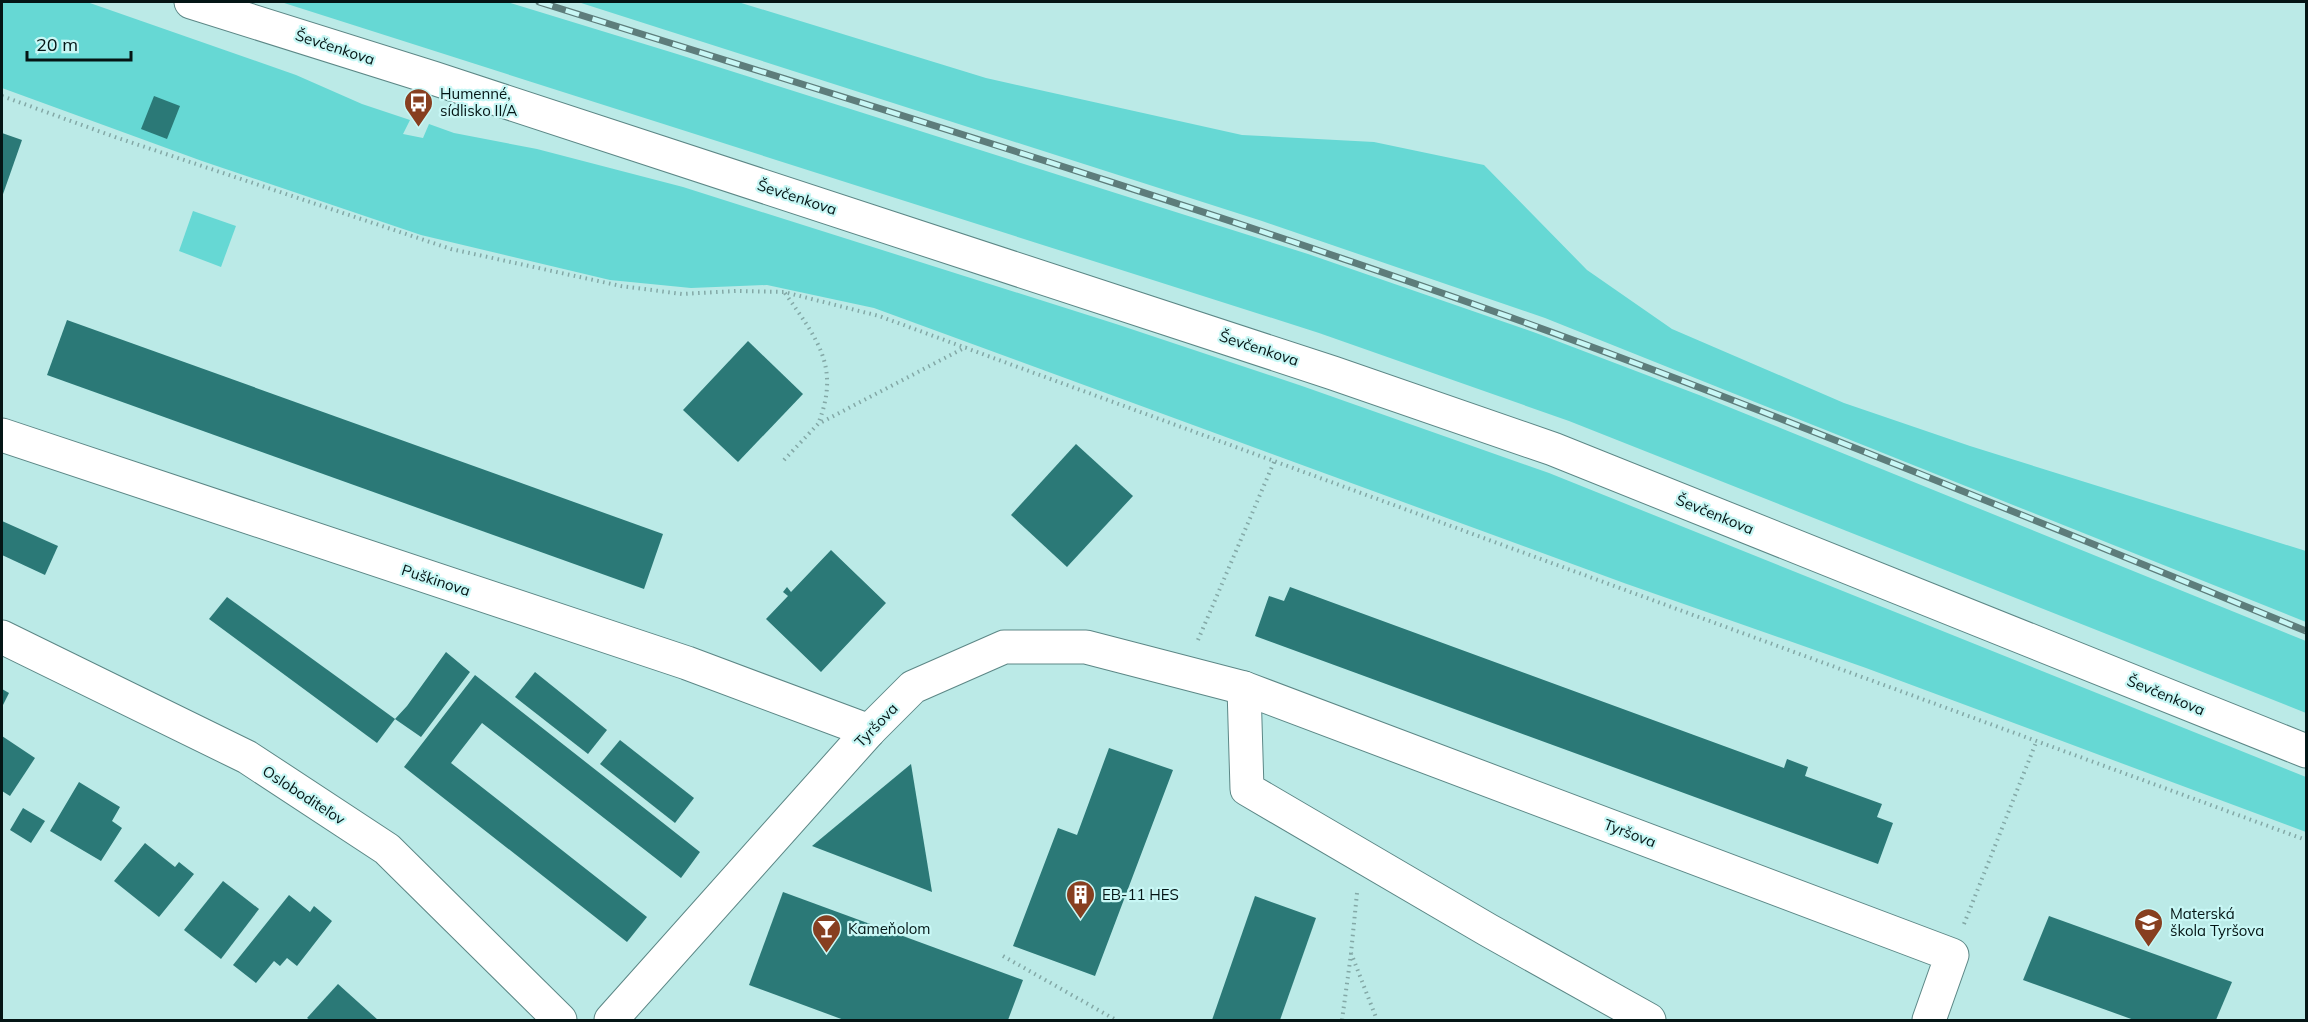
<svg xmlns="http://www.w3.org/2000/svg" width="2308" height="1022" font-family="Mulish,sans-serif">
<rect width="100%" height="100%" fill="#bbeae7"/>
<g fill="#66d8d4">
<polygon points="2,2 87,2 296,75 362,104 410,120 403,134 423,138 429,124 454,133 537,149 683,187 1116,324 1302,386 1549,473 2306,777 2306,832 1866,668 1624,583 874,308 767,285 691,288 610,280 421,235 202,161 2,88"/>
<polygon points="281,2 507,2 677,54 1308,254 1536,333 1699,395 2306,641 2306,713 1569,421 1319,333"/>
<polygon points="578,2 738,2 986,78 1242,135 1374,142 1484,165 1587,270 1672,329 1844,403 1970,446 2306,551 2306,622 1545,318 1262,221"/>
<polygon points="193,211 236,226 221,267 179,251"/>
</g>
<g fill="#2b7977">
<polygon points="154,96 180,106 167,139 141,129"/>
<polygon points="2,133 22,140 2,197"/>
<polygon points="67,320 663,534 644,589 47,375"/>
<polygon points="748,341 803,394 738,462 683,410"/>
<polygon points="1076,444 1133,496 1067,567 1011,515"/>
<polygon points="2,521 58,546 45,575 2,555"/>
<polygon points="831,550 886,603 821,672 766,619 788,596 783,592 787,587 791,592"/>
<polygon points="1290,587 1784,768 1787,759 1808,767 1805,776 1882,804 1877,817 1893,823 1878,864 1255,636 1269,596 1284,601"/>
<polygon points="227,597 395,719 377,743 209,619"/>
<polygon points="446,652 470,672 421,737 395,719 407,706"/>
<polygon points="535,672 607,730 588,754 515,697"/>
<polygon points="475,675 700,852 681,878 482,723 451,763 647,917 627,942 404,767"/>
<polygon points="2,689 9,693 2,707"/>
<polygon points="2,736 35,758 10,796 2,791"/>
<polygon points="620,740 694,798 675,823 600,764"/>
<polygon points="1109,748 1173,770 1095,976 1013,946 1058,828 1077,835"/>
<polygon points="911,764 932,892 812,846"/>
<polygon points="79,782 120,807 112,821 122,828 101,861 50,831"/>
<polygon points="23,808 45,821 31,843 10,830"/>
<polygon points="145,843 175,867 179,862 194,874 159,917 114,881"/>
<polygon points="223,881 259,909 221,959 184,930"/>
<polygon points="783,892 1023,980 1008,1020 844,1020 749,985"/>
<polygon points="289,895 310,912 314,906 332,921 297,966 287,958 280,966 274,961 256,983 233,965"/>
<polygon points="1255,896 1316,918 1280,1020 1212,1020"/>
<polygon points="2049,916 2232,982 2216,1020 2134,1020 2023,980"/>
<polygon points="338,984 378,1020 310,1020 307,1018"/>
</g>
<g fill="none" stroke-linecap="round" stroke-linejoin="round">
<defs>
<g id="street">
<polyline points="2,435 687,663 869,731"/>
<polyline points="2,637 247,757 387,849 560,1020"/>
<polyline points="1244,688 1247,789 1488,930 1649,1020"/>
<polyline points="611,1020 869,731 913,687 1004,647 1086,647 1244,688 1952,955 1929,1020"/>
</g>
<polyline id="secondary" points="191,2 433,78 1333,373 1553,449 2306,751"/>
</defs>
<use href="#street" stroke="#5c8786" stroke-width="35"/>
<use href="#secondary" stroke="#5c8786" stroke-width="35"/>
<g stroke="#83a8a6" stroke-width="4" stroke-dasharray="1.5 4.5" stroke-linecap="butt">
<polyline points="2,96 115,137 451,249 621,286 682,294 736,291 784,292 879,316 2306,840"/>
<path d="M785,293c32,46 56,74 33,131"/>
<polyline points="784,460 818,424 966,347"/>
<polyline points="1198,640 1274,462"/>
<polyline points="1357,893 1351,953 1377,1020"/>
<polyline points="1964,924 2037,740"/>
<polyline points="1003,956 1116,1020"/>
<polyline points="1342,1020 1351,954"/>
</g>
<use href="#street" stroke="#fff" stroke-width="33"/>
<use href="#secondary" stroke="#fff" stroke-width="33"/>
<defs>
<path id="rail" d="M539,2c318,100 637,196 951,308 276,98 546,211 816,321"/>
</defs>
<use href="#rail" stroke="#5d7d7b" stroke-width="7"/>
<use href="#rail" stroke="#c8f7f5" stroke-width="4.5" stroke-dasharray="14" stroke-linecap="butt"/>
</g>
<defs>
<symbol id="bus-pin" viewBox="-11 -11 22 30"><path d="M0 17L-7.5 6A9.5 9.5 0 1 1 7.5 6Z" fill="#873f20" stroke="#c8f7f5"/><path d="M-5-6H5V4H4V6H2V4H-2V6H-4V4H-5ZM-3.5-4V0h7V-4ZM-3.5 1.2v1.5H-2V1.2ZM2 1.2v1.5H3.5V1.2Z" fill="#fff"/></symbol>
<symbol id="building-pin" viewBox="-11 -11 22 30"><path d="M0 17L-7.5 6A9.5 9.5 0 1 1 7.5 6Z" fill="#873f20" stroke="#c8f7f5"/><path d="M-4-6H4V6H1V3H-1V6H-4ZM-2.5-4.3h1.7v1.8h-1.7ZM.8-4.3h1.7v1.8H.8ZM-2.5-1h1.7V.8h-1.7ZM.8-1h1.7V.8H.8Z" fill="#fff"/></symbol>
<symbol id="school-pin" viewBox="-11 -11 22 30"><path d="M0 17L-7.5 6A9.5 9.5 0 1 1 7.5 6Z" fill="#873f20" stroke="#c8f7f5"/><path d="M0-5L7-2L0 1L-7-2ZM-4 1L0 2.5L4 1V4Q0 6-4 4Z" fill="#fff"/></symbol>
<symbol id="bar-pin" viewBox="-11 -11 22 30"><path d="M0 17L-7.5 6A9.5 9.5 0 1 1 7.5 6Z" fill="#873f20" stroke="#c8f7f5"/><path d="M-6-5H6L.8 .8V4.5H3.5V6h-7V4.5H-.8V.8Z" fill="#fff"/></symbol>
</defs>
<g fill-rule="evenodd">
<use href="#bus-pin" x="402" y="86" width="33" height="45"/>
<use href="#building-pin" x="1064" y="878" width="33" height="45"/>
<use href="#school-pin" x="2132" y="906" width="33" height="45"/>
<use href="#bar-pin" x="810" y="912" width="33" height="45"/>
</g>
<g text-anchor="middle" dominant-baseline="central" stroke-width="4.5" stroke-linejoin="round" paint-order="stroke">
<g font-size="15" fill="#041515" stroke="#c8f7f5">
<text transform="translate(335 47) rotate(18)">Ševčenkova</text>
<text transform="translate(797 197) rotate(18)">Ševčenkova</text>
<text transform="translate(1259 348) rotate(18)">Ševčenkova</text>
<text transform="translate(1715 514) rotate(22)">Ševčenkova</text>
<text transform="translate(436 580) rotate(18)">Puškinova</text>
<text transform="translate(2166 695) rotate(22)">Ševčenkova</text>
<text transform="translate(876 725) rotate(-46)">Tyršova</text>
<text transform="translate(304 795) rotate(33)">Osloboditeľov</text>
<text transform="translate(1630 833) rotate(21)">Tyršova</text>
</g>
<g font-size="15" fill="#041515" stroke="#c8f7f5" text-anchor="start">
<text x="440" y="93">Humenné,<tspan x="440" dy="17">sídlisko II/A</tspan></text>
<text x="1102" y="894">EB-11 HES</text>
<text x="2170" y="913">Materská<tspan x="2170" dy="17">škola Tyršova</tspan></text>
<text x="848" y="928">Kameňolom</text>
</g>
</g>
<rect width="2308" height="1022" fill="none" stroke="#041515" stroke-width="6"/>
<path d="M27 51v9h104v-9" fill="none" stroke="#041515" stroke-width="3"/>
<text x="36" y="51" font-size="18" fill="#041515" stroke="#c8f7f5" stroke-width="4.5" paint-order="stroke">20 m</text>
</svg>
